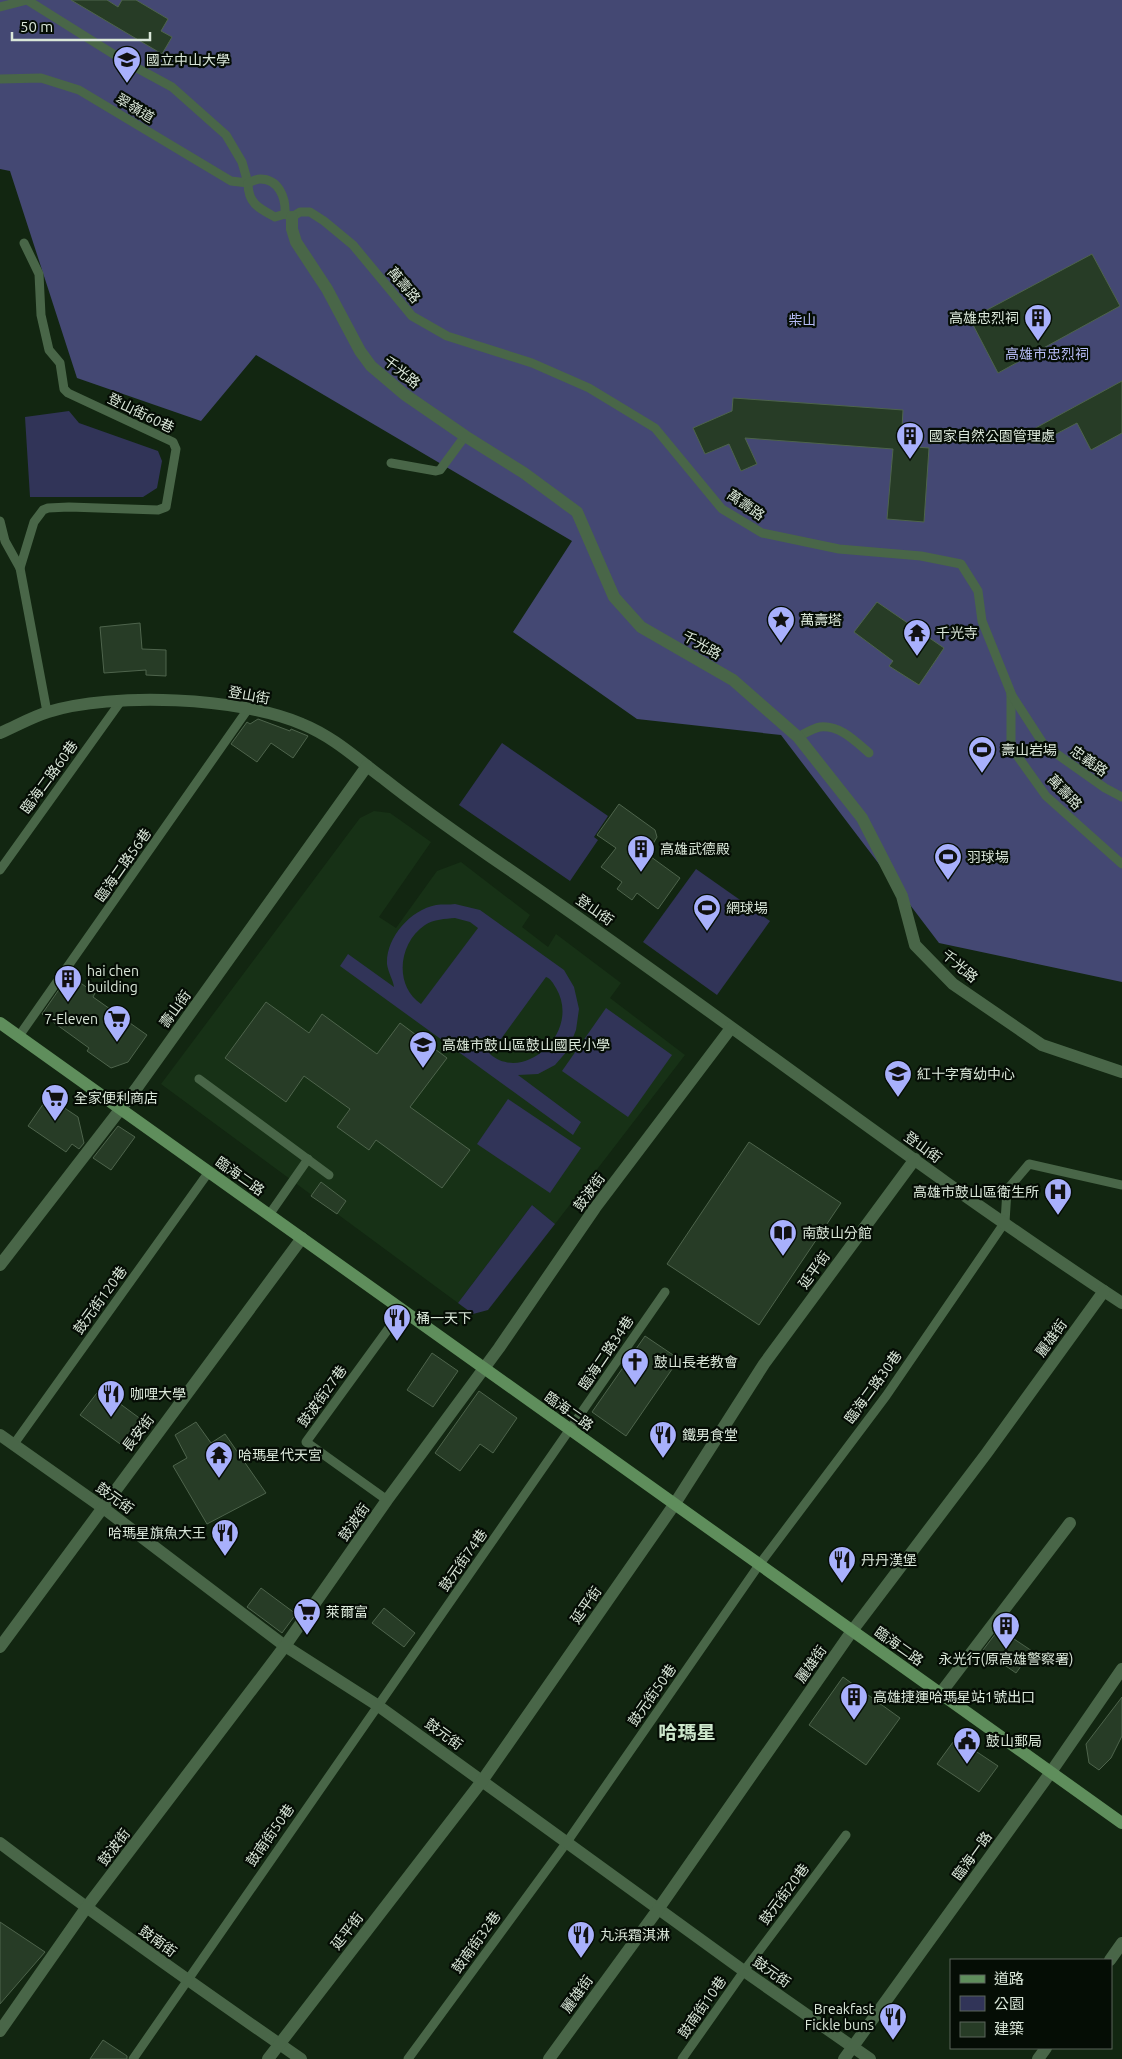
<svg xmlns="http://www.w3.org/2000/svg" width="1122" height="2059" viewBox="0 0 1122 2059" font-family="Ubuntu,'Noto Sans TC',sans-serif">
  <rect width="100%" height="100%" fill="#122611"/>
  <!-- built -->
  <polygon fill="#173116" points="374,811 390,813 431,842 379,917 396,928 437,871 461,862 530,915 522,927 548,947 556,934 621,983 610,998 685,1055 555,1224 532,1205 458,1303 161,1084 360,818"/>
  <!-- green -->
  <g fill="#313458" fill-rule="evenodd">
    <polygon points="69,411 79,423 158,451 162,461 157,488 143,497 30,497 25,417"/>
    <polygon points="502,743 608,816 594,837 598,840 570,881 459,805"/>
    <polygon points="696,869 770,921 717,995 643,942"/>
    <path d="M455 904 480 910 564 970 574 987 579 1009 576 1030 568 1050 555 1065 538 1074 518 1075 581 1122 573 1135 340 966 348 954 394 987C393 980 388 972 387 964 386 938 410 910 436 905 442 904 449 905 455 904ZM455 918 470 922 478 928 421 1004C394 986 398 943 425 925 434 919 445 919 455 918ZM546 977C551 979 553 983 556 988 582 1032 524 1084 490 1054Z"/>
    <polygon points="606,1008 672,1055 628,1117 562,1071"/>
    <polygon points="508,1099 581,1148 550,1193 477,1144"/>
    <polygon points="532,1205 555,1224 488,1310 473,1314 458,1303"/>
  </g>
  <!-- forest -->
  <polygon fill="#444873" points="0,0 1122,0 1122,982 939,943 781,735 637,719 513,632 572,541 256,355 201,421 77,378 10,171 0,169"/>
  <!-- building -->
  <g fill="#273c26" stroke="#4e644c">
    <polygon points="71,0 107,0 118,7 122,0 136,0 168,19 161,31 172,37 162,54"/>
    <polygon points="1092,254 1120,306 998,373 970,319"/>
    <polygon points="1122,381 1122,433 1091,450 1077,423 1037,444 1030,431"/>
    <polygon points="733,398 903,410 901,446 929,448 924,522 887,519 893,449 745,438 757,464 741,471 729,444 705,454 693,428 732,411"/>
    <polygon points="877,602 944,648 919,685 889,666 893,661 854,632"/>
    <polygon points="140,623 142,649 166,650 166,676 146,675 146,670 104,673 100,627"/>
    <polygon points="258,719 290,731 291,729 308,736 293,758 271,743 257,762 231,744 247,722 250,724"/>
    <polygon points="619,804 655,830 657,837 647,854 680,878 658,909 637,893 632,900 617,889 622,882 601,867 616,848 597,835"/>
    <polygon points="69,975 95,993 93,997 147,1035 128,1062 111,1068 87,1051 89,1048 42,1014"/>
    <polygon points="266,1002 309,1033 322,1014 377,1054 400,1023 447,1058 410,1107 470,1150 442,1188 376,1140 369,1150 337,1127 350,1109 304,1076 286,1102 225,1058"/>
    <polygon points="48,1097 78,1117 84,1143 79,1149 72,1144 66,1152 28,1126"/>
    <polygon points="118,1126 135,1137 111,1170 93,1158"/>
    <polygon points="749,1142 841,1203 759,1325 667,1264"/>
    <polygon points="321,1182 346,1201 337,1214 311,1196"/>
    <polygon points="645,1336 679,1359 626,1436 592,1412"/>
    <polygon points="432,1353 458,1371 433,1407 407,1390"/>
    <polygon points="100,1389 142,1420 123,1446 80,1415"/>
    <polygon points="479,1391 517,1418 493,1453 480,1444 460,1471 435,1453"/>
    <polygon points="196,1422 211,1443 225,1434 266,1493 207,1524 173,1466 187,1458 175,1435"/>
    <polygon points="261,1588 296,1614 282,1633 247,1607"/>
    <polygon points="384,1608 415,1633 404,1647 372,1623"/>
    <polygon points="999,1629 1032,1651 1016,1673 983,1650"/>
    <polygon points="843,1677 900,1718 866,1765 809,1725"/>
    <polygon points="1122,1697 1122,1736 1111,1758 1099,1770 1089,1763 1086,1744"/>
    <polygon points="956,1738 998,1766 979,1792 937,1764"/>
    <polygon points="0,1922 45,1952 0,2004"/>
    <polygon points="103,2040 127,2056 127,2059 90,2059"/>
  </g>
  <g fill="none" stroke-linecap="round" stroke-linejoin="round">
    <!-- lane -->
    <g stroke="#496648" stroke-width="9">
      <polyline points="0,7 27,0 126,62 172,87 226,135 242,162 248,183 231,181 79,90 41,78 0,79"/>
      <path d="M285 214C286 198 279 179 260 179 256 179 251 182 248 183 248 203 258 208 275 217L285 214 292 217 300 212H310L324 221 353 245 412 316 447 336 532 363 589 388 655 428 722 509 762 533 839 549 921 556 961 564 978 591 982 621 1011 693V747L1046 796 1122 864"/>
      <polyline points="24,243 39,274 41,315 49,350 60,363 64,389 68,393 173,442 176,449 166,507 158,510 69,507 48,508 43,510 34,522 20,568 47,712"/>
      <polyline points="391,463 436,471 440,470 465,436"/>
      <polyline points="0,521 5,541 20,568"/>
      <polyline points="1011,694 1044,745 1105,788 1122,797"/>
      <path d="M798 737C804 734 813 728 820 727 840 725 855 741 869 753"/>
      <polyline points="0,870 121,701"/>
      <polyline points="19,1036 248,709"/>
      <polyline points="199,1079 329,1175"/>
      <polyline points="269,1215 308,1159"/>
      <polyline points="14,1444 208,1173"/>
      <polyline points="387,1500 306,1442 402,1310"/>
      <polyline points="133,2059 665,1292"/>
      <polyline points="408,2059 567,1842 759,1565 886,1396 1005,1222 1007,1190 1029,1164 1122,1185"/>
      <polyline points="682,2059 744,1971 846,1835"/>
    </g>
    <!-- street -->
    <g stroke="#496648" stroke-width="12">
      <polyline points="292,217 292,229 296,242 327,289 360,351 371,366 404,394 465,436 524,473 577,512 614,597 641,627 733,680 798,737 862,818 902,896 915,945 953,984 1042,1045 1122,1072"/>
      <path d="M0 733C16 726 32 717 48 712 113 692 240 697 302 724 334 737 357 759 384 779 418 806 455 832 491 857 704 1002 906 1161 1122 1303"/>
      <polyline points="0,1265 136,1089 367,766"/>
      <polyline points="0,1435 102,1507 285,1646 377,1705 744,1971 870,2059"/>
      <polyline points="0,1647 302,1238"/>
      <polyline points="940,1694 1070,1523"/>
      <path d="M0 1843C99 1918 200 1989 301 2059"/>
      <polyline points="1110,1960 1122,1943"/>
      <polyline points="0,2031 86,1908 285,1646 387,1500 499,1348 595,1208 731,1028"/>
      <polyline points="268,2059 482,1781 674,1505 764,1364 915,1159"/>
      <polyline points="549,2059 659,1908 852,1631 986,1454 1104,1291"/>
      <polyline points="844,2059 1051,1772 1122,1669"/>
      <polyline points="1038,2059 1046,2048"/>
    </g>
    <!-- secondary -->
    <polyline stroke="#5f8e5c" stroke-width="12" points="0,1023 1122,1823"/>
  </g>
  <!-- icons -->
  <defs>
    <symbol id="university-pin" viewBox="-11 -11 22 30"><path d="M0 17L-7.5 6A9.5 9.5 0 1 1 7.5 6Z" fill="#a8b0fc" stroke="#050d05"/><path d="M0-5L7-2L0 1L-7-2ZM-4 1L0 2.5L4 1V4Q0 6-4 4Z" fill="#111"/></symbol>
    <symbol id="building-pin" viewBox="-11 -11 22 30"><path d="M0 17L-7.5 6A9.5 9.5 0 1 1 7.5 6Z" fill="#a8b0fc" stroke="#050d05"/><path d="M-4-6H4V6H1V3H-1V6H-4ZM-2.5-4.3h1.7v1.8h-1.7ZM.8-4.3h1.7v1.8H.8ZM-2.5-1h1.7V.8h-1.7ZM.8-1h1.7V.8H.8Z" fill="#111"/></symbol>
    <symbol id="sight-pin" viewBox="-11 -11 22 30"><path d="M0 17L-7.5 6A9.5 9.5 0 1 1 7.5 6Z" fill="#a8b0fc" stroke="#050d05"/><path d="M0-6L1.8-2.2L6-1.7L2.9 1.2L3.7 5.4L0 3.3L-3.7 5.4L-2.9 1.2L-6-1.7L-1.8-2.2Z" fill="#111"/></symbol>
    <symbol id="temple-pin" viewBox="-11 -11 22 30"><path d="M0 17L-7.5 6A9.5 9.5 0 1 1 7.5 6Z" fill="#a8b0fc" stroke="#050d05"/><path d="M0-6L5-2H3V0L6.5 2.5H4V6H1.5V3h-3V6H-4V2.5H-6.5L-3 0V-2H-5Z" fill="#111"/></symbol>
    <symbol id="stadium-pin" viewBox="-11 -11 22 30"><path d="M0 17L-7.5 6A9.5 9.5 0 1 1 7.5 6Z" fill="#a8b0fc" stroke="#050d05"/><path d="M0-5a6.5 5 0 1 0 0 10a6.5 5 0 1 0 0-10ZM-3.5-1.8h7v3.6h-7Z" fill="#111"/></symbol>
    <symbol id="supermarket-pin" viewBox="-11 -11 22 30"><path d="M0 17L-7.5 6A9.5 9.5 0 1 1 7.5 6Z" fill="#a8b0fc" stroke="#050d05"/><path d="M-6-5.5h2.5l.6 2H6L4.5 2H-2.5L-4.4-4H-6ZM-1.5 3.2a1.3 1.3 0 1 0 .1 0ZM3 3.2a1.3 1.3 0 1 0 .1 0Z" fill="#111"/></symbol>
    <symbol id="school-pin" viewBox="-11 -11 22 30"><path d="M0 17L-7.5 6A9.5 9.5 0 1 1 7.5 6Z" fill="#a8b0fc" stroke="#050d05"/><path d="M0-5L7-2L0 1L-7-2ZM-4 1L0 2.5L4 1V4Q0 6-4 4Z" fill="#111"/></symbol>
    <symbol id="hospital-pin" viewBox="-11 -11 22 30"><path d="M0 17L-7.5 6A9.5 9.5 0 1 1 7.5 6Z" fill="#a8b0fc" stroke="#050d05"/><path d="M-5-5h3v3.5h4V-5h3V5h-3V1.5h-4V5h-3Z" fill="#111"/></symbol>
    <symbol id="library-pin" viewBox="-11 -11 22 30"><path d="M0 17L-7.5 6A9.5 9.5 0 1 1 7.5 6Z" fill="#a8b0fc" stroke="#050d05"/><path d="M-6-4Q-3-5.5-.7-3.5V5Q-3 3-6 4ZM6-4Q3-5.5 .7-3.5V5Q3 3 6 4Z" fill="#111"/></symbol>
    <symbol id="restaurant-pin" viewBox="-11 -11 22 30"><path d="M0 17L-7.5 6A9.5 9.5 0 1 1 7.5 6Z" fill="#a8b0fc" stroke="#050d05"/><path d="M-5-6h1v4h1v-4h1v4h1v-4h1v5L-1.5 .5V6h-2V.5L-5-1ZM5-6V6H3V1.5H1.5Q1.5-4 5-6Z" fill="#111"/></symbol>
    <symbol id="church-pin" viewBox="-11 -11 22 30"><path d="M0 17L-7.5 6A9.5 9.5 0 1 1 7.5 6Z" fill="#a8b0fc" stroke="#050d05"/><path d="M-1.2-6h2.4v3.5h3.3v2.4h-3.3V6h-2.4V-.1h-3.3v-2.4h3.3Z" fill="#111"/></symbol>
    <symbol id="civic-pin" viewBox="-11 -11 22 30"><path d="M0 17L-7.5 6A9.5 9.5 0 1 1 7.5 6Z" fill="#a8b0fc" stroke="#050d05"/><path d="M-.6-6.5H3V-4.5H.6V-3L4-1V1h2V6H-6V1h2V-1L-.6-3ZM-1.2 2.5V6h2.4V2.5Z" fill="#111"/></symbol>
  </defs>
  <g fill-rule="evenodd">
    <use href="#university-pin" x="111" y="44" width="32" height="43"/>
    <use href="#building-pin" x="1022" y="302" width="32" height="43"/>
    <use href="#building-pin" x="894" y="420" width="32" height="43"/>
    <use href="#sight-pin" x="765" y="604" width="32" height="43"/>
    <use href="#temple-pin" x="901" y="617" width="32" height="43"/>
    <use href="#stadium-pin" x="966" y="734" width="32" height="43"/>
    <use href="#building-pin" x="625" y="833" width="32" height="43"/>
    <use href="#stadium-pin" x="932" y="841" width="32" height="43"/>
    <use href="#stadium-pin" x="691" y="892" width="32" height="43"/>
    <use href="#building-pin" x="52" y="963" width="32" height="43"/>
    <use href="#supermarket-pin" x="101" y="1003" width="32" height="43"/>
    <use href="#school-pin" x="407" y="1029" width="32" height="43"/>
    <use href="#school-pin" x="882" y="1058" width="32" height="43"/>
    <use href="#supermarket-pin" x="39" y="1082" width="32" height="43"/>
    <use href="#hospital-pin" x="1042" y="1176" width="32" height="43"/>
    <use href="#library-pin" x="767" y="1217" width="32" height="43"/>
    <use href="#restaurant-pin" x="381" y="1302" width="32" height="43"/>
    <use href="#church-pin" x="619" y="1346" width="32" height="43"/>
    <use href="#restaurant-pin" x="95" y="1378" width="32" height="43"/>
    <use href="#restaurant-pin" x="647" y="1419" width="32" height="43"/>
    <use href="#temple-pin" x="203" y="1439" width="32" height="43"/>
    <use href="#restaurant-pin" x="209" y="1517" width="32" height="43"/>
    <use href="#restaurant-pin" x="826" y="1544" width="32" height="43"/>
    <use href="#supermarket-pin" x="291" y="1596" width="32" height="43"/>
    <use href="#building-pin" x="990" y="1610" width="32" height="43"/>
    <use href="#building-pin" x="838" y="1681" width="32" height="43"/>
    <use href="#civic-pin" x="951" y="1725" width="32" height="43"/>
    <use href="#restaurant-pin" x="565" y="1919" width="32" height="43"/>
    <use href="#restaurant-pin" x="877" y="2001" width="32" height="43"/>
  </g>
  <g text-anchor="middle" stroke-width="4.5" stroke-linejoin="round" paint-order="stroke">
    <!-- poi labels -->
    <g font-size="14" fill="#dae7d9" stroke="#050d05" text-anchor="start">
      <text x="146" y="65">國立中山大學</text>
      <text x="1019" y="323" text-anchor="end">高雄忠烈祠</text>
      <text x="929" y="441">國家自然公園管理處</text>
      <text x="800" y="625">萬壽塔</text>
      <text x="936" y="638">千光寺</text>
      <text x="1001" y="755">壽山岩場</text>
      <text x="660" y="854">高雄武德殿</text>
      <text x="967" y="862">羽球場</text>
      <text x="726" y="913">網球場</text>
      <text x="87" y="976">hai chen<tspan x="87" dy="16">building</tspan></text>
      <text x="98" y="1024" text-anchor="end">7-Eleven</text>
      <text x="442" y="1050">高雄市鼓山區鼓山國民小學</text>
      <text x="917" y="1079">紅十字育幼中心</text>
      <text x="74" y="1103">全家便利商店</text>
      <text x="1039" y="1197" text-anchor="end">高雄市鼓山區衛生所</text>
      <text x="802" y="1238">南鼓山分館</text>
      <text x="416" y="1323">桶一天下</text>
      <text x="654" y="1367">鼓山長老教會</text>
      <text x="130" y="1399">咖哩大學</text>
      <text x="682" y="1440">鐵男食堂</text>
      <text x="238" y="1460">哈瑪星代天宮</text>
      <text x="206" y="1538" text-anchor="end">哈瑪星旗魚大王</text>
      <text x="861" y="1565">丹丹漢堡</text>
      <text x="326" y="1617">萊爾富</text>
      <text x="1006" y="1664" text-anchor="middle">永光行(原高雄警察署)</text>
      <text x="873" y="1702">高雄捷運哈瑪星站1號出口</text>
      <text x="986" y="1746">鼓山郵局</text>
      <text x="600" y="1940">丸浜霜淇淋</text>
      <text x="874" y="2014" text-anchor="end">Breakfast<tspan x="874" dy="16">Fickle buns</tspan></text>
    </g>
    <!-- street labels -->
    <g font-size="14" fill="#dae7d9" stroke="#050d05">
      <text transform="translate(135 108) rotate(31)" y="5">翠嶺道</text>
      <text transform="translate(404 285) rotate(50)" y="5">萬壽路</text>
      <text transform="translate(402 372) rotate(39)" y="5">千光路</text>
      <text transform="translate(141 413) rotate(26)" y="5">登山街60巷</text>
      <text transform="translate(746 505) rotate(35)" y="5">萬壽路</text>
      <text transform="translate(702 645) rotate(30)" y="5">千光路</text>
      <text transform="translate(249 695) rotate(10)" y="5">登山街</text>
      <text transform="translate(1089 761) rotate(35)" y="5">忠義路</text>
      <text transform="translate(49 777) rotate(-54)" y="5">臨海二路60巷</text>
      <text transform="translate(1065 792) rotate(46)" y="5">萬壽路</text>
      <text transform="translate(123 865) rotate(-55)" y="5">臨海二路56巷</text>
      <text transform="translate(595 910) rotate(35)" y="5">登山街</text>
      <text transform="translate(960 966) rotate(41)" y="5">千光路</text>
      <text transform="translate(175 1009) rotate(-54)" y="5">壽山街</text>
      <text transform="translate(923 1147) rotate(36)" y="5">登山街</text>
      <text transform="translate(240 1176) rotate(35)" y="5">臨海二路</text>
      <text transform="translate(589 1192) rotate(-54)" y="5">鼓波街</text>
      <text transform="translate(814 1270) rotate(-54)" y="5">延平街</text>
      <text transform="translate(100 1300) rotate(-54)" y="5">鼓元街120巷</text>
      <text transform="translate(1051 1338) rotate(-54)" y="5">麗雄街</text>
      <text transform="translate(606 1353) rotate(-56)" y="5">臨海二路34巷</text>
      <text transform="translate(873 1387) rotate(-54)" y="5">臨海二路30巷</text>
      <text transform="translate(322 1396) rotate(-54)" y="5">鼓波街27巷</text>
      <text transform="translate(569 1411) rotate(35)" y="5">臨海二路</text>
      <text transform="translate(138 1433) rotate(-53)" y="5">長安街</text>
      <text transform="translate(115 1498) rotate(36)" y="5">鼓元街</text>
      <text transform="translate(354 1522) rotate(-55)" y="5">鼓波街</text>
      <text transform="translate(463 1560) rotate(-55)" y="5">鼓元街74巷</text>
      <text transform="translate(586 1605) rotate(-55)" y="5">延平街</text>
      <text transform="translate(899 1646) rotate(35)" y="5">臨海二路</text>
      <text transform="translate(811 1664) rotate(-55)" y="5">麗雄街</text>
      <text transform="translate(652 1695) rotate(-55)" y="5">鼓元街50巷</text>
      <text transform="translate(444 1734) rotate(36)" y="5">鼓元街</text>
      <text transform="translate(270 1835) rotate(-55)" y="5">鼓南街50巷</text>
      <text transform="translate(114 1847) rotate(-53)" y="5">鼓波街</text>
      <text transform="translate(972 1856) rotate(-54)" y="5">臨海一路</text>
      <text transform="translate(784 1894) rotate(-53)" y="5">鼓元街20巷</text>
      <text transform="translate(347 1931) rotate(-52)" y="5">延平街</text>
      <text transform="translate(158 1941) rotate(36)" y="5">鼓南街</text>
      <text transform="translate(476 1942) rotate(-54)" y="5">鼓南街32巷</text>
      <text transform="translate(772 1972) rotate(35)" y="5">鼓元街</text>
      <text transform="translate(577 1994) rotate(-54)" y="5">麗雄街</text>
      <text transform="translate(702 2007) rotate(-55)" y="5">鼓南街10巷</text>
    </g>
    <!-- park labels -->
    <g font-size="14" fill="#b6bcf6" stroke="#050d05">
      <text x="802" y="325">柴山</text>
      <text x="1047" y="359">高雄市忠烈祠</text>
    </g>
    <!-- district labels -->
    <g font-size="19" font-weight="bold" fill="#cde7cc" stroke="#050d05">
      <text x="687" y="1739">哈瑪星</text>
    </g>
  </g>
  <!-- legend -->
  <rect x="950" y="1959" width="162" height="90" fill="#050d05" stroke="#5a645a"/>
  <rect x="960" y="1975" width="25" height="8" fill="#5f8e5c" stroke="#5a645a"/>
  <text x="994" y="1984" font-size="15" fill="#dae7d9">道路</text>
  <rect x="960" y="1996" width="25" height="15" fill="#313458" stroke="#5a645a"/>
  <text x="994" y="2009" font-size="15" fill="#dae7d9">公園</text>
  <rect x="960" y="2022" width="25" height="15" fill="#273c26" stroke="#5a645a"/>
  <text x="994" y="2034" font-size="15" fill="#dae7d9">建築</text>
  <!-- scale -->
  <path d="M12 32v8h138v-8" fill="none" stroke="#dae7d9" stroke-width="2.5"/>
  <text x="20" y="32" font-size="15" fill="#dae7d9" stroke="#050d05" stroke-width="4" paint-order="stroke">50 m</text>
</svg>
